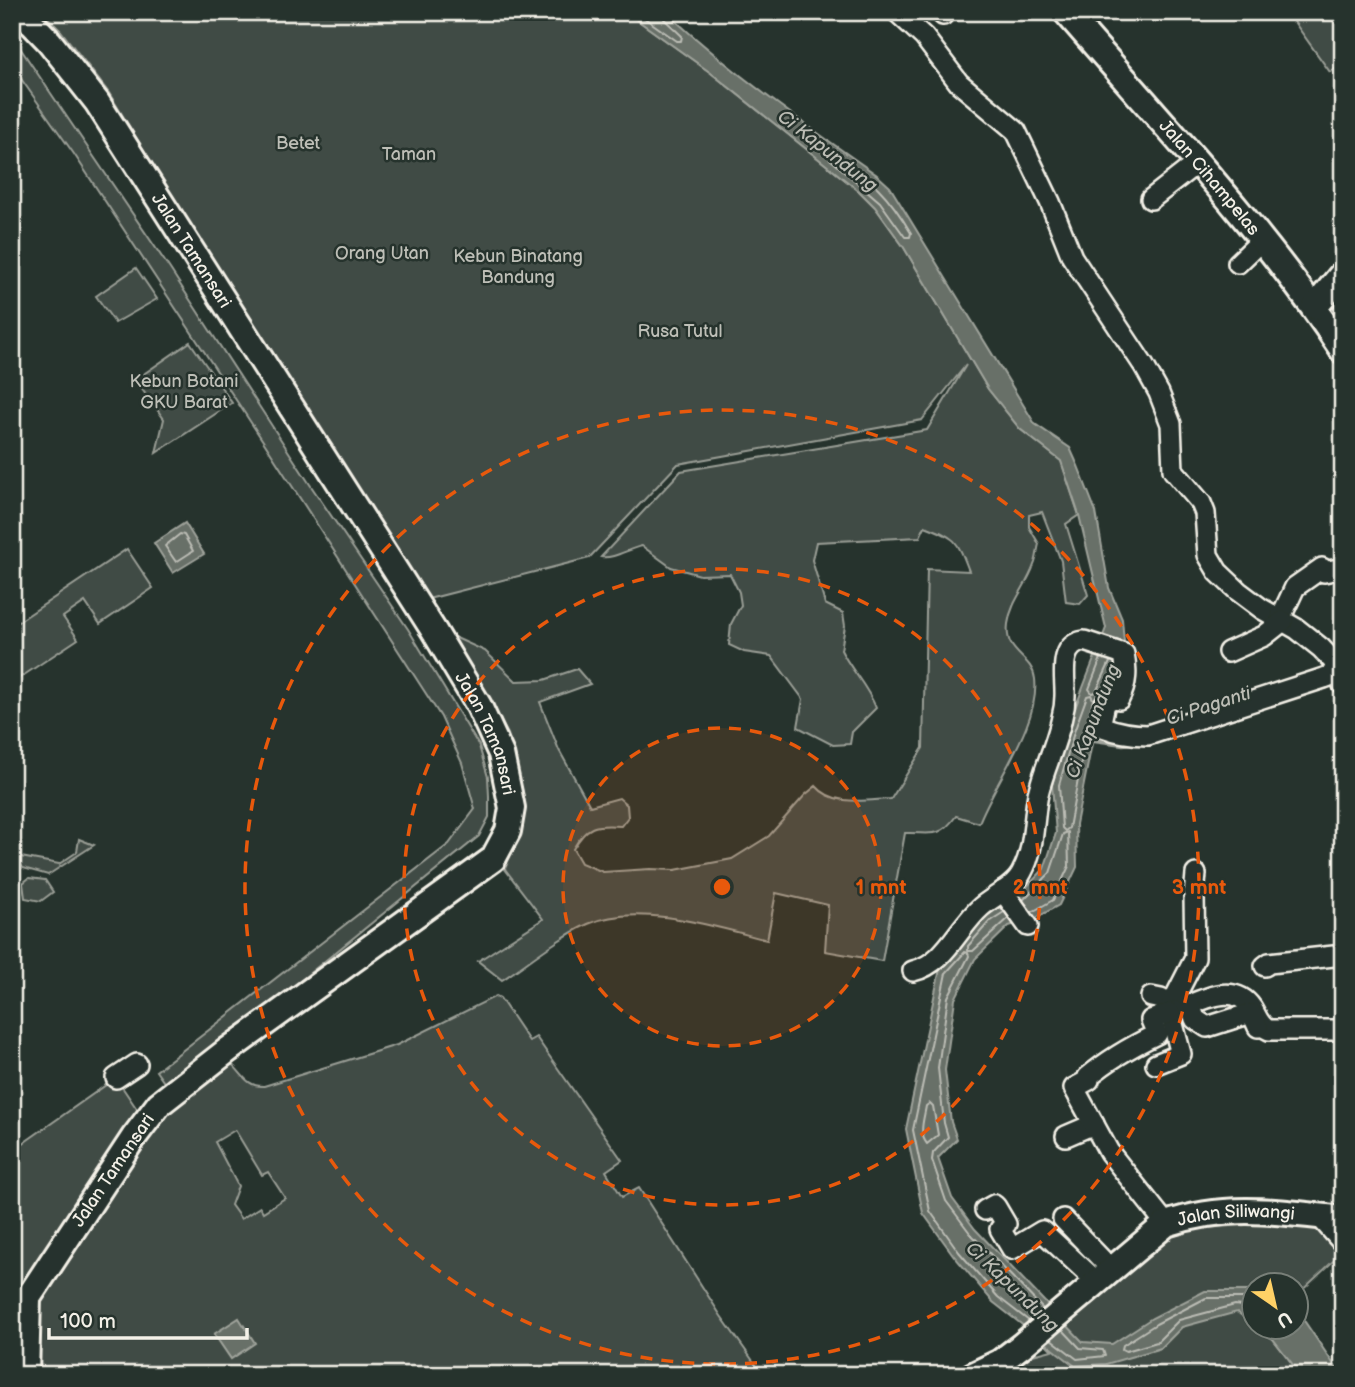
<svg xmlns="http://www.w3.org/2000/svg" width="1355" height="1387" viewBox="0 0 1355 1387" font-family="'Balsamiq Sans',sans-serif">
  <rect width="100%" height="100%" fill="#26332d"/>
  <filter id="ink" filterUnits="userSpaceOnUse"><feTurbulence type="fractalNoise" baseFrequency=".0143" numOctaves="2"/><feDisplacementMap in="SourceGraphic" scale="14" xChannelSelector="R" yChannelSelector="G"/><feConvolveMatrix kernelMatrix="1 2 1 2 8 2 1 2 1" color-interpolation-filters="sRGB"/></filter>
  <g filter="url(#ink)">
    <!-- green -->
    <g fill="#414b45" stroke="#9a9e96" stroke-width="2" fill-rule="evenodd">
      <path d="M42 12H626L711 73 859 191 875 207 903 246 988 389 1020 429 1061 461 1079 515 1066 524 1088 595 1080 604 1066 602 1061 561 1042 512 1029 515V527L1039 544C1037 551 1037 559 1034 565 1027 586 1011 601 1008 624 1004 655 1032 655 1035 679 1040 724 995 781 979 823L956 816C939 840 930 832 905 833L882 961 825 951 828 905 776 893 767 940C716 927 638 902 588 924 558 938 529 962 502 980L478 961 543 919 505 869 520 831 524 797 508 734 454 637 485 651 516 681 544 680 577 669 590 684 540 702 559 750 590 806 619 798 627 805 628 817 621 826C595 824 587 825 573 849L581 863 603 872 650 869 675 870 732 859 769 836 805 795 816 786C834 807 866 800 891 799L923 748 927 569 969 571C957 540 957 538 925 526L920 537 816 542 812 560 825 604 843 613 845 626 841 650C851 670 868 687 876 708L852 732 850 744 833 745 798 727 803 699 771 656 744 652 729 645 731 624 741 605 739 592 730 574 700 575 671 567 642 546C628 549 614 559 601 557L681 471 927 430 966 365 922 420 678 464 589 558 428 599 282 367 233 296 109 93 61 31Z"/>
      <polygon points="1287,12 1343,12 1343,63 1330,72"/>
      <polygon points="12,36 170,269 311,486 408,629 479,746 488,777 489,796 489,817 479,836 168,1088 156,1071 449,844 475,809 462,763 441,717 265,444 74,154 12,66"/>
      <polygon points="136,268 157,299 115,323 96,296"/>
      <polygon points="190,342 232,403 156,453 164,419 135,380"/>
      <polygon points="127,549 153,588 100,624 85,602 63,617 78,639 12,683 12,626"/>
      <polygon points="79,839 94,845 48,875 23,868 15,856 59,864 77,852"/>
      <polygon points="29,878 45,880 53,892 41,901 25,898 23,883"/>
      <path d="M496 996 500 998 529 1041 536 1037 622 1160 606 1171 622 1197 639 1188 721 1316 763 1375H30L35 1307 163 1113 229 1062C242 1071 245 1087 264 1086L397 1045ZM235 1130 262 1175 268 1172 285 1198 263 1212 260 1207 241 1219 231 1205 238 1186 215 1142Z"/>
      <polygon points="116,1078 145,1121 28,1298 12,1307 12,1151"/>
      <polygon points="1293,1221 1314,1224 1343,1252 1296,1296 1296,1286 1254,1286 1254,1328 1261,1328 1260,1329 1273,1339 1301,1375 956,1375 1052,1350 1046,1344 1117,1279 1181,1230"/>
    </g>
    <!-- water -->
    <g fill="#676f68" stroke="#9fa39b" stroke-width="2">
      <path d="M626 12H666C733 74 803 123 877 175L890 187 1035 424 1070 448 1078 466 1096 512 1109 588 1122 619 1124 642 1116 667 1101 698 1076 824 1077 867 1059 905 1034 919 1009 926 975 959 955 999 945 1070 951 1122 957 1139 938 1158 952 1198 975 1229 1083 1342 1112 1344 1152 1318 1205 1291H1253V1324L1237 1312 1182 1327 1161 1348 1106 1364 1075 1366 993 1302 954 1256 923 1213 906 1129 940 969 986 915 1021 893 1044 869 1056 833 1052 785 1067 729 1106 628 1079 515 1061 461 1020 429 988 389 903 246 875 207 859 191 711 73Z"/>
      <polygon points="185,523 204,554 173,573 154,543"/>
      <polygon points="1296,1316 1305,1322 1341,1375 1301,1375 1273,1339 1258,1328 1296,1328"/>
      <polygon points="239,1318 255,1343 231,1359 214,1334"/>
    </g>
    <g fill="none" stroke-linecap="round" stroke-linejoin="round">
      <!-- shore -->
      <g stroke="#bcbdb5" stroke-width="2">
        <polyline points="636,12 677,41 681,41 682,36 664,19 662,12"/>
        <path d="M830 154H835C873 181 887 192 911 233L910 237H905L880 202 830 159Z"/>
        <polygon points="180,534 184,535 193,551 176,562 165,546"/>
        <polyline points="1101,658 1089,689 1092,693 1096,692 1110,662"/>
        <polygon points="1091,695 1093,699 1069,828 1065,831 1062,828 1059,785 1074,732 1087,696"/>
        <polyline points="1023,900 1050,873 1063,834 1068,832 1069,866 1053,900 1032,912"/>
        <polyline points="1004,912 990,921 968,946 968,951 973,951 1009,918"/>
        <path d="M930 1103 933 1106 938 1135 927 1144C918 1133 924 1119 926 1106Z"/>
        <polyline points="1254,1298 1206,1298 1156,1324 1123,1345 1122,1349 1126,1351 1157,1342 1179,1320 1235,1305 1241,1306 1254,1315"/>
        <polyline points="1029,1321 998,1297 959,1252 930,1211 913,1130 946,973 965,952 968,953 969,956 948,997 938,1068 944,1123 948,1137 933,1153 932,1160 946,1201 970,1233 1043,1309"/>
        <polyline points="1051,1339 1077,1359 1105,1356 1103,1350 1080,1348 1062,1329"/>
      </g>
      <!-- stream -->
      <polyline stroke="#9fa39b" stroke-width="4.5" points="1088,739 1123,744 1131,743"/>
      <defs>
        <g id="minor">
          <polyline points="897,12 924,37 959,83 1016,131 1050,202 1072,257 1144,366 1159,393 1171,424 1173,470 1201,503 1205,513 1208,555 1218,572 1238,591 1262,609 1297,629 1321,648 1336,664 1343,685"/>
          <polyline points="941,12 943,15"/>
          <polyline points="1151,199 1197,163"/>
          <polyline points="1238,263 1262,240"/>
          <polyline points="1280,619 1295,587 1322,568 1324,572 1343,568"/>
          <polyline points="1228,652 1264,636 1283,621"/>
          <polyline points="1003,891 1028,926"/>
          <polyline points="1265,966 1269,963 1343,955"/>
          <path d="M913 971C945 964 958 927 981 907 994 896 1015 887 1022 872 1035 849 1033 819 1038 794 1044 768 1057 743 1062 717 1064 710 1065 702 1065 696 1066 678 1057 645 1084 641L1124 654C1127 670 1127 684 1119 699L1113 698 1105 703 1101 722 1103 727C1119 733 1131 735 1148 735L1324 678 1332 675 1336 664"/>
          <path d="M1151 997 1161 999 1175 1011C1199 1002 1233 980 1252 1008 1257 1016 1259 1026 1269 1030H1343"/>
          <polyline points="1171,1005 1195,958 1194,896 1196,874"/>
          <polyline points="1191,1006 1195,1019 1207,1027 1248,1014 1252,1014 1258,1027"/>
          <polyline points="1156,1064 1181,1054 1170,1013 1175,1011"/>
          <polyline points="116,1078 137,1064"/>
          <polyline points="1066,1136 1094,1124"/>
          <polyline points="985,1210 994,1205 996,1207 1006,1224 1000,1229 1012,1249 1042,1231 1097,1282"/>
          <polyline points="1319,1216 1343,1243"/>
          <polyline points="1063,1219 1111,1269"/>
          <path d="M1166 1224 1109 1152 1074 1088 1089 1080 1088 1077C1109 1059 1132 1046 1157 1034L1151 1020 1170 1013"/>
        </g>
        <g id="major">
          <path id="s1" d="M21 12 49 41 97 102 434 631 479 706 501 754 512 808 508 831 493 859 228 1050 159 1104 134 1137 28 1298 26 1375"/>
          <path id="s2" d="M1066 12C1161 122 1263 229 1343 351"/>
          <polyline points="1315,307 1343,273"/>
          <path id="s3" d="M973 1375 1000 1362 1021 1346 1166 1224C1227 1203 1280 1212 1343 1219"/>
        </g>
      </defs>
      <!-- minor casing -->
      <use href="#minor" stroke="#f4f1e8" stroke-width="24"/>
      <!-- major casing -->
      <use href="#major" stroke="#f4f1e8" stroke-width="30"/>
      <!-- minor -->
      <use href="#minor" stroke="#26332d" stroke-width="19"/>
      <!-- major -->
      <use href="#major" stroke="#26332d" stroke-width="24"/>
    </g>
  </g>
  <!-- distance rings -->
  <circle cx="722" cy="887" r="159" fill="#e8590c" fill-opacity=".12"/>
  <g fill="none" stroke="#e8590c" stroke-width="3.5" stroke-dasharray="12 9">
    <circle cx="722" cy="887" r="159"/>
    <circle cx="722" cy="887" r="318"/>
    <circle cx="722" cy="887" r="477"/>
  </g>
  <g text-anchor="middle" stroke-width="5" stroke-linejoin="round" paint-order="stroke">
    <!-- park labels -->
    <g font-size="18" fill="#bebfb7" stroke="#26332d">
      <text x="298" y="149">Betet</text>
      <text x="409" y="160">Taman</text>
      <text x="382" y="259">Orang Utan</text>
      <text x="518" y="262">Kebun Binatang<tspan x="518" dy="21">Bandung</tspan></text>
      <text x="680" y="337">Rusa Tutul</text>
      <text x="184" y="387">Kebun Botani<tspan x="184" dy="21">GKU Barat</tspan></text>
    </g>
    <!-- street labels -->
    <g font-size="18" fill="#f4f1e8" stroke="#26332d">
      <text dy="6" stroke="none"><textPath href="#s2" startOffset="219">Jalan Cihampelas</textPath></text>
      <text dy="6" stroke="none"><textPath href="#s1" startOffset="294">Jalan Tamansari</textPath></text>
      <text dy="6" stroke="none"><textPath href="#s1" startOffset="861">Jalan Tamansari</textPath></text>
      <text transform="translate(113 1170) rotate(-56)" y="6">Jalan Tamansari</text>
      <text dy="6" stroke="none"><textPath href="#s3" startOffset="317">Jalan Siliwangi</textPath></text>
    </g>
    <!-- water labels -->
    <g font-size="19" font-style="italic" fill="#bcbdb5" stroke="#26332d">
      <text transform="translate(828 150) rotate(38)" y="7">Ci Kapundung</text>
      <text transform="translate(1208 705) rotate(-18)" y="7">Ci Paganti</text>
      <text transform="translate(1092 721) rotate(-69)" y="7">Ci Kapundung</text>
      <text transform="translate(1013 1286) rotate(44)" y="7">Ci Kapundung</text>
    </g>
  </g>
  <circle cx="722" cy="887" r="10" fill="#e8590c" stroke="#26332d" stroke-width="3.5"/>
  <g font-size="21" text-anchor="middle" font-weight="bold" fill="#e8590c" stroke="#26332d" stroke-width="5" stroke-linejoin="round" paint-order="stroke">
    <text x="881" y="894">1 mnt</text>
    <text x="1040" y="894">2 mnt</text>
    <text x="1199" y="894">3 mnt</text>
  </g>
  <!-- margin -->
  <rect width="1355" height="1387" fill="none" stroke="#26332d" stroke-width="42"/>
  <rect x="21" y="21" width="1313" height="1345" fill="none" stroke="#f4f1e8" stroke-width="2.5" filter="url(#ink)"/>
  <!-- north arrow -->
  <g transform="translate(1275 1306) rotate(146)"><circle r="33" fill="#26332d" stroke="#787f78" stroke-width="2"/>
  <path d="M0-5L12 26L0 18L-12 26Z" fill="#ffd166"/>
  <text y="-10" font-size="19" font-weight="bold" text-anchor="middle" fill="#f4f1e8">U</text>
  </g>
  <!-- scale -->
  <path d="M49 1328v10h198v-10" fill="none" stroke="#f4f1e8" stroke-width="3.5"/>
  <text x="60" y="1328" font-size="21" fill="#f4f1e8" stroke="#26332d" stroke-width="5" paint-order="stroke">100 m</text>
</svg>
